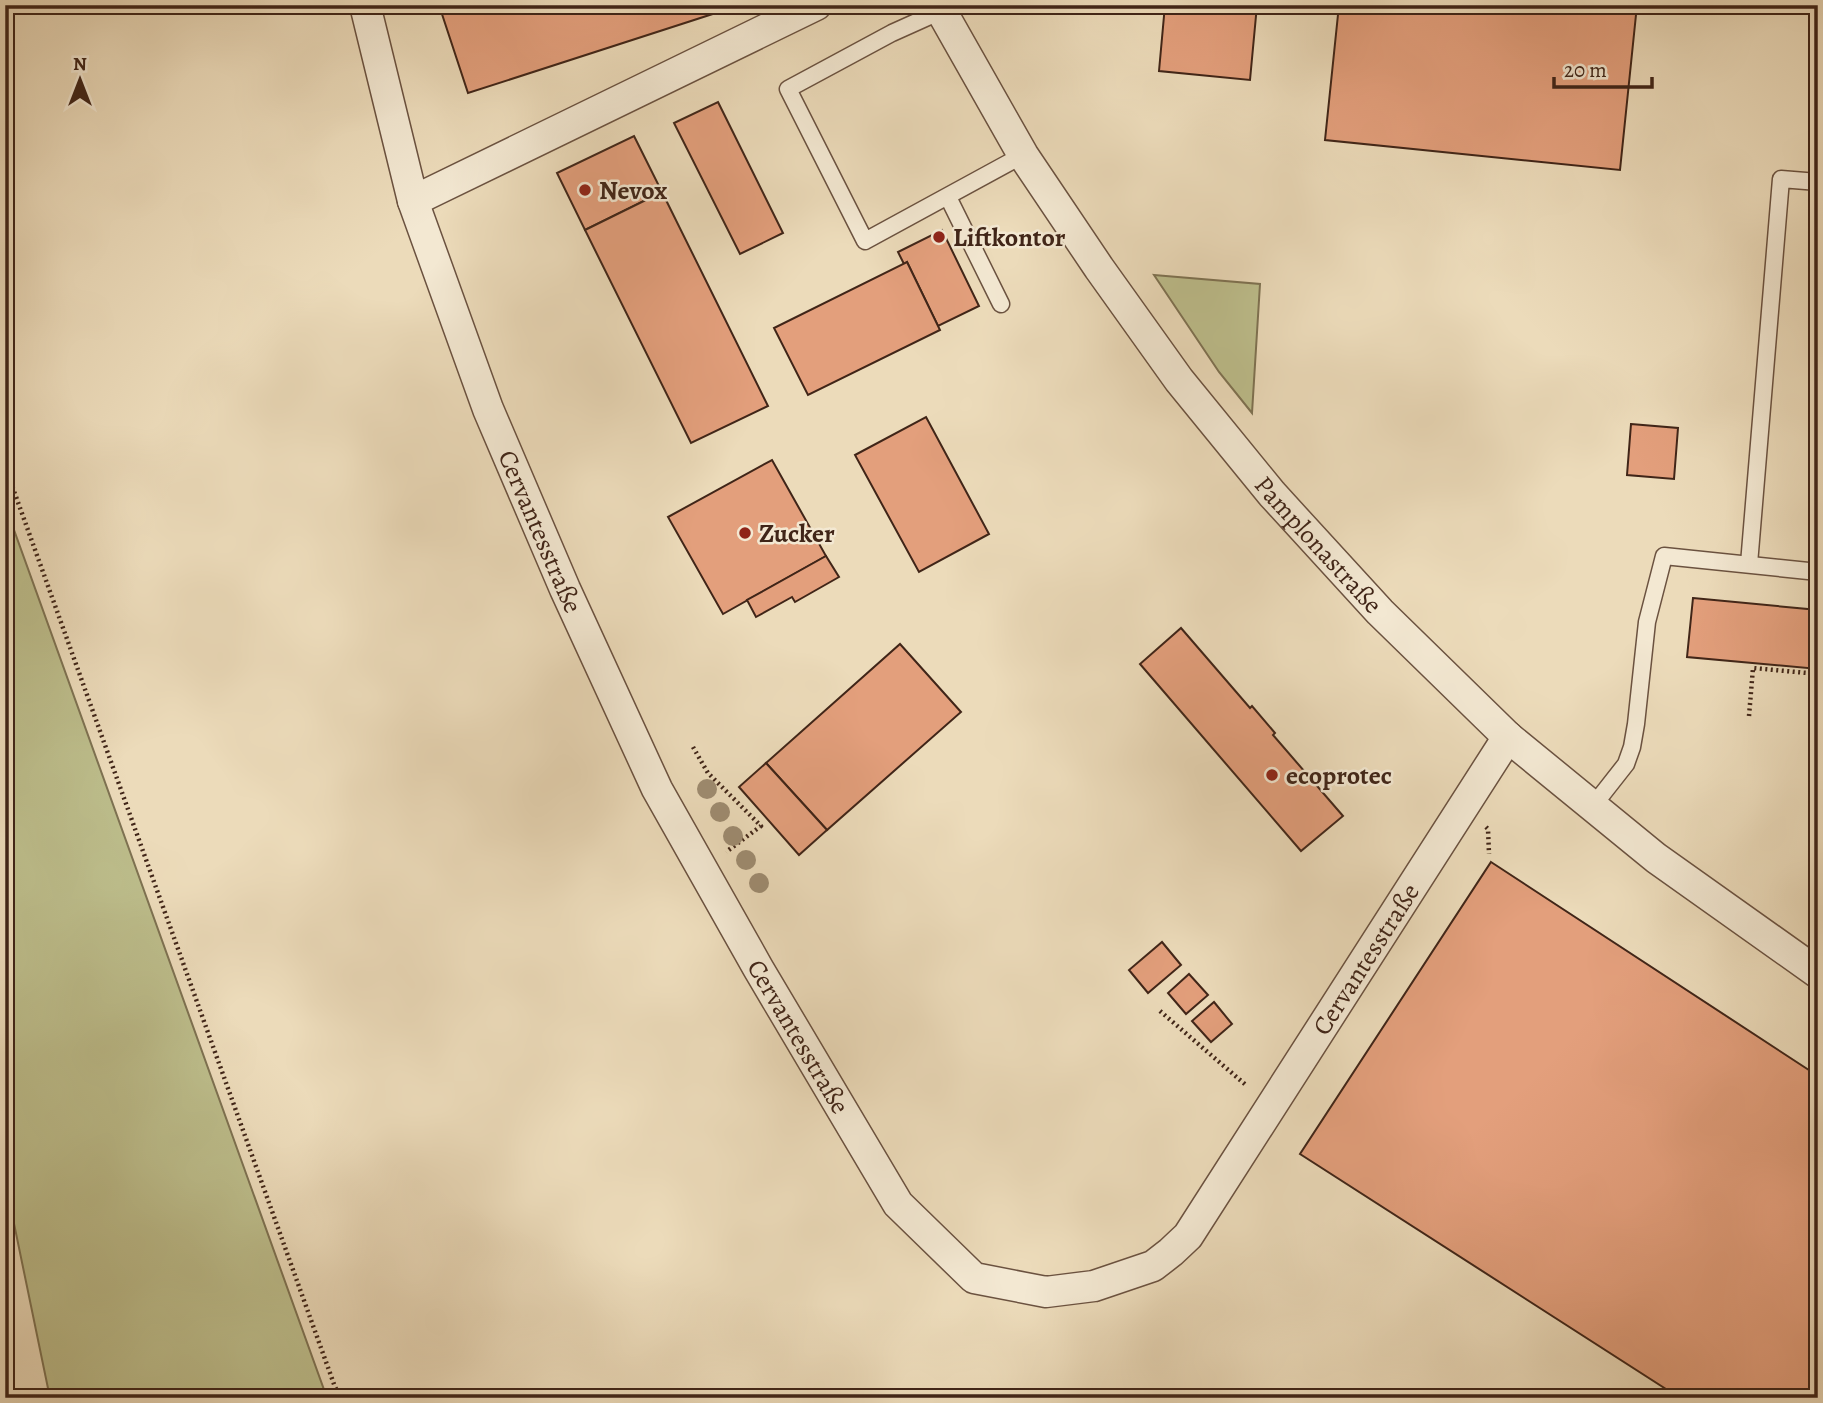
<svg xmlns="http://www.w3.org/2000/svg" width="1823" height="1403" viewBox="0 0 1823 1403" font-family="Alegreya,serif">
  <rect width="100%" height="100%" fill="#ecdbba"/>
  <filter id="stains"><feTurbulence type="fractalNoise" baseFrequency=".00286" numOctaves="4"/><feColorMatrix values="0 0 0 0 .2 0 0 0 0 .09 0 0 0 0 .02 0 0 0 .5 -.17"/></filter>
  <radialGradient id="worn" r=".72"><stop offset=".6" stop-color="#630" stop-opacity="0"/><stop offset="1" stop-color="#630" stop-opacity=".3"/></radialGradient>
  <!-- green -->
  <g fill="#bdbe8c" stroke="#7e7252" stroke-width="2">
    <polygon points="1154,275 1260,284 1252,413 1219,372"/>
    <polygon points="5,505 327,1398 50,1398 5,1180"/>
  </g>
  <!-- building -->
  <g fill="#e39f7c" stroke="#402518" stroke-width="2">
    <polygon points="439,5 724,5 725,10 468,93"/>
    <polygon points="1165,5 1257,5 1250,80 1159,71"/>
    <polygon points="1339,5 1637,5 1620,170 1325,140"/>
    <polygon points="718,102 783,233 740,254 674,123"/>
    <polygon points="634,136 662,192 585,230 557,173"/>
    <polygon points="662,192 768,406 691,443 585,230"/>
    <polygon points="942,230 979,306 938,326 907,262 904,264 898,252"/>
    <polygon points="907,262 940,330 808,395 774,328"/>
    <polygon points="926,417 989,534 919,572 855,455"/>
    <polygon points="1631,424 1678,428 1674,479 1627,475"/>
    <polygon points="772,460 826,556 723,614 668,517"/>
    <polygon points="826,556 839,577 795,602 792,597 756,617 747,600"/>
    <polygon points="1693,598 1818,610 1818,669 1687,657"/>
    <polygon points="1181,628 1250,708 1252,706 1275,733 1273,735 1343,816 1301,851 1140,664"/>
    <polygon points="900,644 961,712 827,830 766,763"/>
    <polygon points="766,763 827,830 799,855 739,787"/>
    <polygon points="1491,862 1818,1076 1818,1376 1805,1398 1680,1398 1300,1154"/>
    <polygon points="1162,942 1181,965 1148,993 1129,970"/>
    <polygon points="1189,974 1208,995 1186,1014 1168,993"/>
    <polygon points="1214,1002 1232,1024 1211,1042 1192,1021"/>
  </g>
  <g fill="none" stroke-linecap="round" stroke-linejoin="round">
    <defs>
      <g id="service">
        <polyline points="941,11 892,33 788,89 865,241 1023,155"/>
        <polyline points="948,197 1001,304"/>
        <polyline points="1749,564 1781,179 1818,182"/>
        <polyline points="1593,806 1626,764 1632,747 1636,724 1647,622 1664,556 1818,572"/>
      </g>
      <g id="minor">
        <path id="s1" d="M365 5 413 201 488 409 565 589 657 789 758 968 898 1204 974 1278 1046 1292 1094 1286 1153 1266 1171 1252 1188 1236 1508 737"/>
        <path id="s2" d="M938 5 1023 155 1099 268 1179 380 1272 494 1380 612 1508 737 1656 858 1818 973"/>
        <polyline points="413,201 816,5"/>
      </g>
    </defs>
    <!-- service casing -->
    <use href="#service" stroke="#6b5240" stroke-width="19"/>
    <!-- minor casing -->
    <use href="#minor" stroke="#6b5240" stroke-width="33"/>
    <!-- path -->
    <g stroke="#402518" stroke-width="4.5" stroke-dasharray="2 3.5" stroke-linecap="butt">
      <polyline points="5,466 335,1387 341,1398"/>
      <polyline points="1749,716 1753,668 1818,674"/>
      <polyline points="693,747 708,773 761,826 726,852"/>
      <polyline points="1486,827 1488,829 1489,854"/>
      <polyline points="1160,1011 1247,1086"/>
    </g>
    <!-- service -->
    <use href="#service" stroke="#f3e8d2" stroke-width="16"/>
    <!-- minor -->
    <use href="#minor" stroke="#f3e8d2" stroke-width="30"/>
  </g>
  <!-- trees -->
  <g fill="#9e8c71">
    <circle cx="707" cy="789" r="10"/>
    <circle cx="720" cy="812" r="10"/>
    <circle cx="733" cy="836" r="10"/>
    <circle cx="746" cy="860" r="10"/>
    <circle cx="759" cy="883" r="10"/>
  </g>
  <!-- markers -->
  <g fill="#8f2418" stroke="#f3e8d2" stroke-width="2.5">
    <circle cx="585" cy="190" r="7"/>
    <circle cx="939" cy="237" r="7"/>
    <circle cx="745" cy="533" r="7"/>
    <circle cx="1272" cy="775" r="7"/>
  </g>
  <g text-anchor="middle" stroke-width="5" stroke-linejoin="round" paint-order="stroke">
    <!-- poi labels -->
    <g font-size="26" font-weight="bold" fill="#402518" stroke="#f3e8d2" text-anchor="start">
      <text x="599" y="199">Nevox</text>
      <text x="953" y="246">Liftkontor</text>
      <text x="759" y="542">Zucker</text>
      <text x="1286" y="784">ecoprotec</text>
    </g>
    <!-- street labels -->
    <g font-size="26" fill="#402518" stroke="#f3e8d2">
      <text dy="9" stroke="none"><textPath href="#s1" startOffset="556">Cervantesstraße</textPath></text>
      <text dy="9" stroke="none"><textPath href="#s2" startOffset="662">Pamplonastraße</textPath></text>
      <text dy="9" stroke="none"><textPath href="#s1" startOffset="1984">Cervantesstraße</textPath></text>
      <text dy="9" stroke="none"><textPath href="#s1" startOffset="1124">Cervantesstraße</textPath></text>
    </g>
  </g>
  <!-- margin -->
  <rect width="1823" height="1403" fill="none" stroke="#ecdbba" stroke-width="28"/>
  <rect x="7" y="7" width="1809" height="1389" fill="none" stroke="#402518" stroke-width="3.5"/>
  <rect x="14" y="14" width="1795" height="1375" fill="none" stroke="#402518" stroke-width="2"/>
  <!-- north arrow -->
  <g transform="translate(80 80)" stroke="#f3e8d2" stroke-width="5" paint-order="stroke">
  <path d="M0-5L12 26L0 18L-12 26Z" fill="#402518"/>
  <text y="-10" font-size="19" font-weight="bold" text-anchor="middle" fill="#402518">N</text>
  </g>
  <!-- scale -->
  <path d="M1554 77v10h98v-10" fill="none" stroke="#402518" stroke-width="3.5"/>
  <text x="1564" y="77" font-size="21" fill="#402518" stroke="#f3e8d2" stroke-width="5" paint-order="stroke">20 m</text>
  <rect width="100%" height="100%" filter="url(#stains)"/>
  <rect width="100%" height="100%" fill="url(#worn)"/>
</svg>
